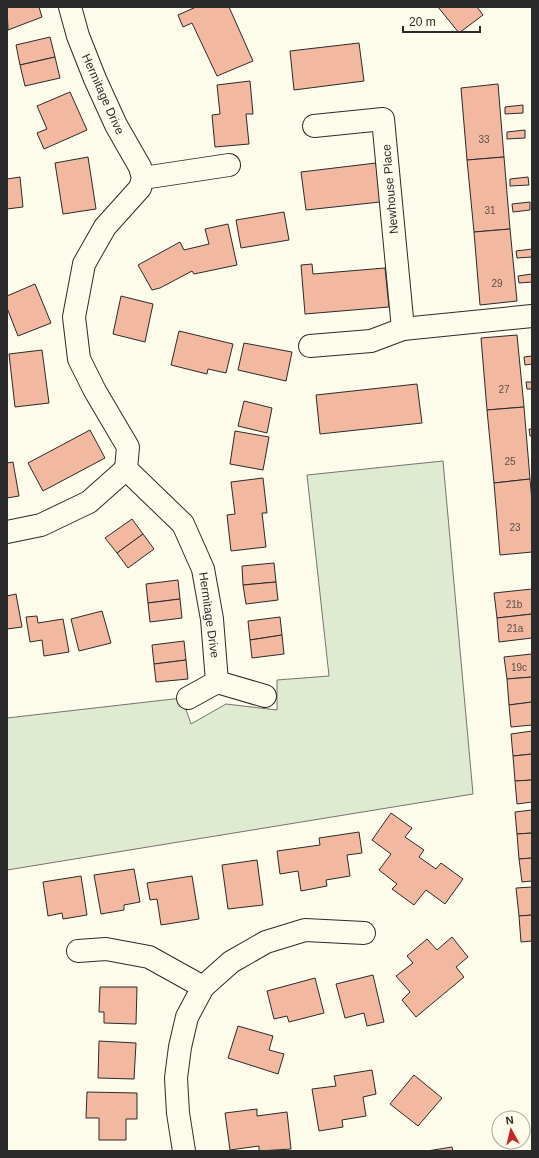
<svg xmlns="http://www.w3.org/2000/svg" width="539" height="1158" viewBox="0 0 539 1158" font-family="Arial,sans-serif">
  <rect width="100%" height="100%" fill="#fdfbea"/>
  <!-- green -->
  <polygon fill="#deebd1" stroke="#74746e" points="443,461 473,794 7,870 7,718 182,698 191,724 226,704 277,710 277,680 329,676 307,475"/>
  <!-- building -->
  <g fill="#f2b8a0" stroke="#2b2b2b">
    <polygon points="7,7 39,7 42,17 8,30"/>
    <polygon points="196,7 229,7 253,61 217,76 192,23 183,27 178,15"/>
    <polygon points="438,7 477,7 483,15 459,33"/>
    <polygon points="50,37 55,57 20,65 16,45"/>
    <polygon points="359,43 364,81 294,90 290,51"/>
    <polygon points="55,57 60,78 25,86 20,65"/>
    <polygon points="250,81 253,114 246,114 249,144 215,147 212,115 220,114 217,85"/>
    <polygon points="498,84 504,157 467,160 461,88"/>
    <polygon points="70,92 87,130 44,149 37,133 47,129 37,106"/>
    <polygon points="523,105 523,113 505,114 505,107"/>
    <polygon points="525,130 525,138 507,139 507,132"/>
    <polygon points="88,157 96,209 63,214 55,163"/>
    <polygon points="504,157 510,229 474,232 467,160"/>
    <polygon points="376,163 380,202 306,210 301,172"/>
    <polygon points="20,177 23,207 7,209 7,179"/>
    <polygon points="528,177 529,185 510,186 510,179"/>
    <polygon points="530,202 530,210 513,212 512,204"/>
    <polygon points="284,212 289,240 241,248 236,220"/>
    <polygon points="228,224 237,265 194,274 192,271 160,288 152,290 138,265 180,242 184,250 209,244 205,229"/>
    <polygon points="510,229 517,301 480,305 474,232"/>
    <polygon points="532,249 532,257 517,258 516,251"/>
    <polygon points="312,264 313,274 385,268 389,307 305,314 301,265"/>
    <polygon points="532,274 532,282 519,283 518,276"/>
    <polygon points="35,284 51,323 18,336 7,308 7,296"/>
    <polygon points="121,296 153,304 145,342 113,334"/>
    <polygon points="179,331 233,344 226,373 208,369 207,374 171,365"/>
    <polygon points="517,335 524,407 487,410 481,338"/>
    <polygon points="244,343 292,352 286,381 238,370"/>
    <polygon points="42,350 49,403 15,407 9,354"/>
    <polygon points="532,356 532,364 525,365 524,357"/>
    <polygon points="526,382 532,382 532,389 527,389"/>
    <polygon points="417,384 422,423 320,434 316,395"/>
    <polygon points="244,401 272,408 267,433 238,426"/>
    <polygon points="524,407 530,479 494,483 487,410"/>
    <polygon points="529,429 532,429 532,436 530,436"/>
    <polygon points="90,430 105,458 43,491 28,463"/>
    <polygon points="235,431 269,437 263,470 230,464"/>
    <polygon points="13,462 19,496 7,498 7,463"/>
    <polygon points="263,478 267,513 262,513 266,547 231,551 227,515 235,514 231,482"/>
    <polygon points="530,479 532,502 532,552 500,555 494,483"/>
    <polygon points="132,519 143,534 117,553 105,538"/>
    <polygon points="143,534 154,549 128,568 117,553"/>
    <polygon points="274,563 276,582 243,585 242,566"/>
    <polygon points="178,580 180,599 148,603 146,584"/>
    <polygon points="276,582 278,600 246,604 243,585"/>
    <polygon points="532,589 532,614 497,618 494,593"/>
    <polygon points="16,594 22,627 7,629 7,596"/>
    <polygon points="180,599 182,618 150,622 148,603"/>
    <polygon points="102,611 111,643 79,651 71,619"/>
    <polygon points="532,614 532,638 499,642 497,618"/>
    <polygon points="37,616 38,623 63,619 69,652 44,656 42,640 30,642 26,617"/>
    <polygon points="280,617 282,635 250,640 248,621"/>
    <polygon points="282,635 284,654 252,658 250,640"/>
    <polygon points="184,641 186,660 154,664 152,645"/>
    <polygon points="532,654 532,677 507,679 504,657"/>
    <polygon points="186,660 188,679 156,682 154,664"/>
    <polygon points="532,677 532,702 509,705 507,679"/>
    <polygon points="532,702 532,725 511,727 509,705"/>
    <polygon points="532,731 532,754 513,756 511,734"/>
    <polygon points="532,754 532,780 515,781 513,756"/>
    <polygon points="532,780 532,802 517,804 515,781"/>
    <polygon points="532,810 532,833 517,834 515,812"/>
    <polygon points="391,813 412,828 405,837 424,850 419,857 436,869 441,863 463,879 445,904 426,890 414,905 392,889 397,884 379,870 391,854 372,840"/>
    <polygon points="359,832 362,853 347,855 350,876 326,880 327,886 301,891 298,871 280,874 277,851 320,845 319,838"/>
    <polygon points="532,833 532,858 519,859 517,834"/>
    <polygon points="532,858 532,881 522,882 519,859"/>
    <polygon points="257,860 263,905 228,909 222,865"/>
    <polygon points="134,869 140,902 124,905 124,910 101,914 94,875"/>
    <polygon points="81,876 87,915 63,919 62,913 48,916 43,882"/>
    <polygon points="192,876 199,919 161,925 157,899 150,900 147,883"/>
    <polygon points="532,887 532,915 519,916 516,888"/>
    <polygon points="532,915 532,941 521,942 519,916"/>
    <polygon points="452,937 468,957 456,967 464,977 416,1017 402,1000 410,992 396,976 413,963 407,956 427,939 437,950"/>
    <polygon points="373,975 384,1022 367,1026 364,1013 345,1018 336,984"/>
    <polygon points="315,978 324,1013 289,1022 287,1016 274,1019 267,991"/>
    <polygon points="100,987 137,987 136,1024 104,1023 104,1012 99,1012"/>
    <polygon points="238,1026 273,1036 269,1050 284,1054 278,1074 228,1058"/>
    <polygon points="99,1041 136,1043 134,1079 98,1078"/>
    <polygon points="372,1070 376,1094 363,1097 366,1116 342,1120 343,1127 319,1131 312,1089 336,1086 334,1076"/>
    <polygon points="414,1075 442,1098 418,1126 390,1104"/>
    <polygon points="87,1092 137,1093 137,1119 126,1119 126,1140 99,1140 99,1118 86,1118"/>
    <polygon points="257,1109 257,1116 287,1112 291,1149 259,1151 259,1146 230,1150 225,1113"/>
    <polygon points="452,1147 453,1151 427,1151"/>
  </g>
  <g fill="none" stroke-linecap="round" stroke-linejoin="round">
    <defs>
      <g id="street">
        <polyline points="70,7 78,36 95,79 116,125 140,167 143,178 140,188 105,227 84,264 74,317 79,359 95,391 128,447 126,469 183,524 203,569 212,619 217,682 188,698"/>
        <polyline points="314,126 383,119 403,329"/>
        <polyline points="143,178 229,165"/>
        <polyline points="310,346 371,341 403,329 532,316"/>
        <polyline points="7,532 41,525 89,502 126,469"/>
        <polyline points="217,682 265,696"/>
        <polyline points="78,951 106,949 149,957 203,987"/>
        <polyline points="184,1151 178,1113 176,1078 180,1047 187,1017 203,987 231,962 266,942 305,930 364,933"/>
      </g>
    </defs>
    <!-- street casing -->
    <use href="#street" stroke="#2b2b2b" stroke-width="24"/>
    <!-- street -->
    <use href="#street" stroke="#fdfbea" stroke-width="22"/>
  </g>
  <g text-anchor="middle" stroke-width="3" stroke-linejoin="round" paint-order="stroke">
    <!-- number labels -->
    <g font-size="10" fill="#5d4e48">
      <text x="484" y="143">33</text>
      <text x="490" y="214">31</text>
      <text x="497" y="287">29</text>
      <text x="504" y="393">27</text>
      <text x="510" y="465">25</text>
      <text x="515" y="531">23</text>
      <text x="514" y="608">21b</text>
      <text x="515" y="632">21a</text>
      <text x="519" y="671">19c</text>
    </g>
    <!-- street labels -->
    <g font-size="12" fill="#2b2b2b" stroke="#fdfbea">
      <text transform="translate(103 94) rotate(66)" y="4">Hermitage Drive</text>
      <text transform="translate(390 189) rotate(-95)" y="4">Newhouse Place</text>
      <text transform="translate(209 615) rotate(82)" y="4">Hermitage Drive</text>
    </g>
  </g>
  <!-- border -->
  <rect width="539" height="1158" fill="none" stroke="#2b2b2b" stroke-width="16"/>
  <!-- north arrow -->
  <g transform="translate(511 1130) rotate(352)"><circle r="19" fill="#fdfbea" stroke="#a9a89e"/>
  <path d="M0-3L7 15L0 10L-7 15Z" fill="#c62828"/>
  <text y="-6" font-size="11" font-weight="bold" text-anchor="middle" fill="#2b2b2b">N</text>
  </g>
  <!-- scale -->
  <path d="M403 26v6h77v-6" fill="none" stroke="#2b2b2b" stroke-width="2"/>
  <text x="409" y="26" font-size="12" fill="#2b2b2b" stroke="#fdfbea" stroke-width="3" paint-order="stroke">20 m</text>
</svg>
